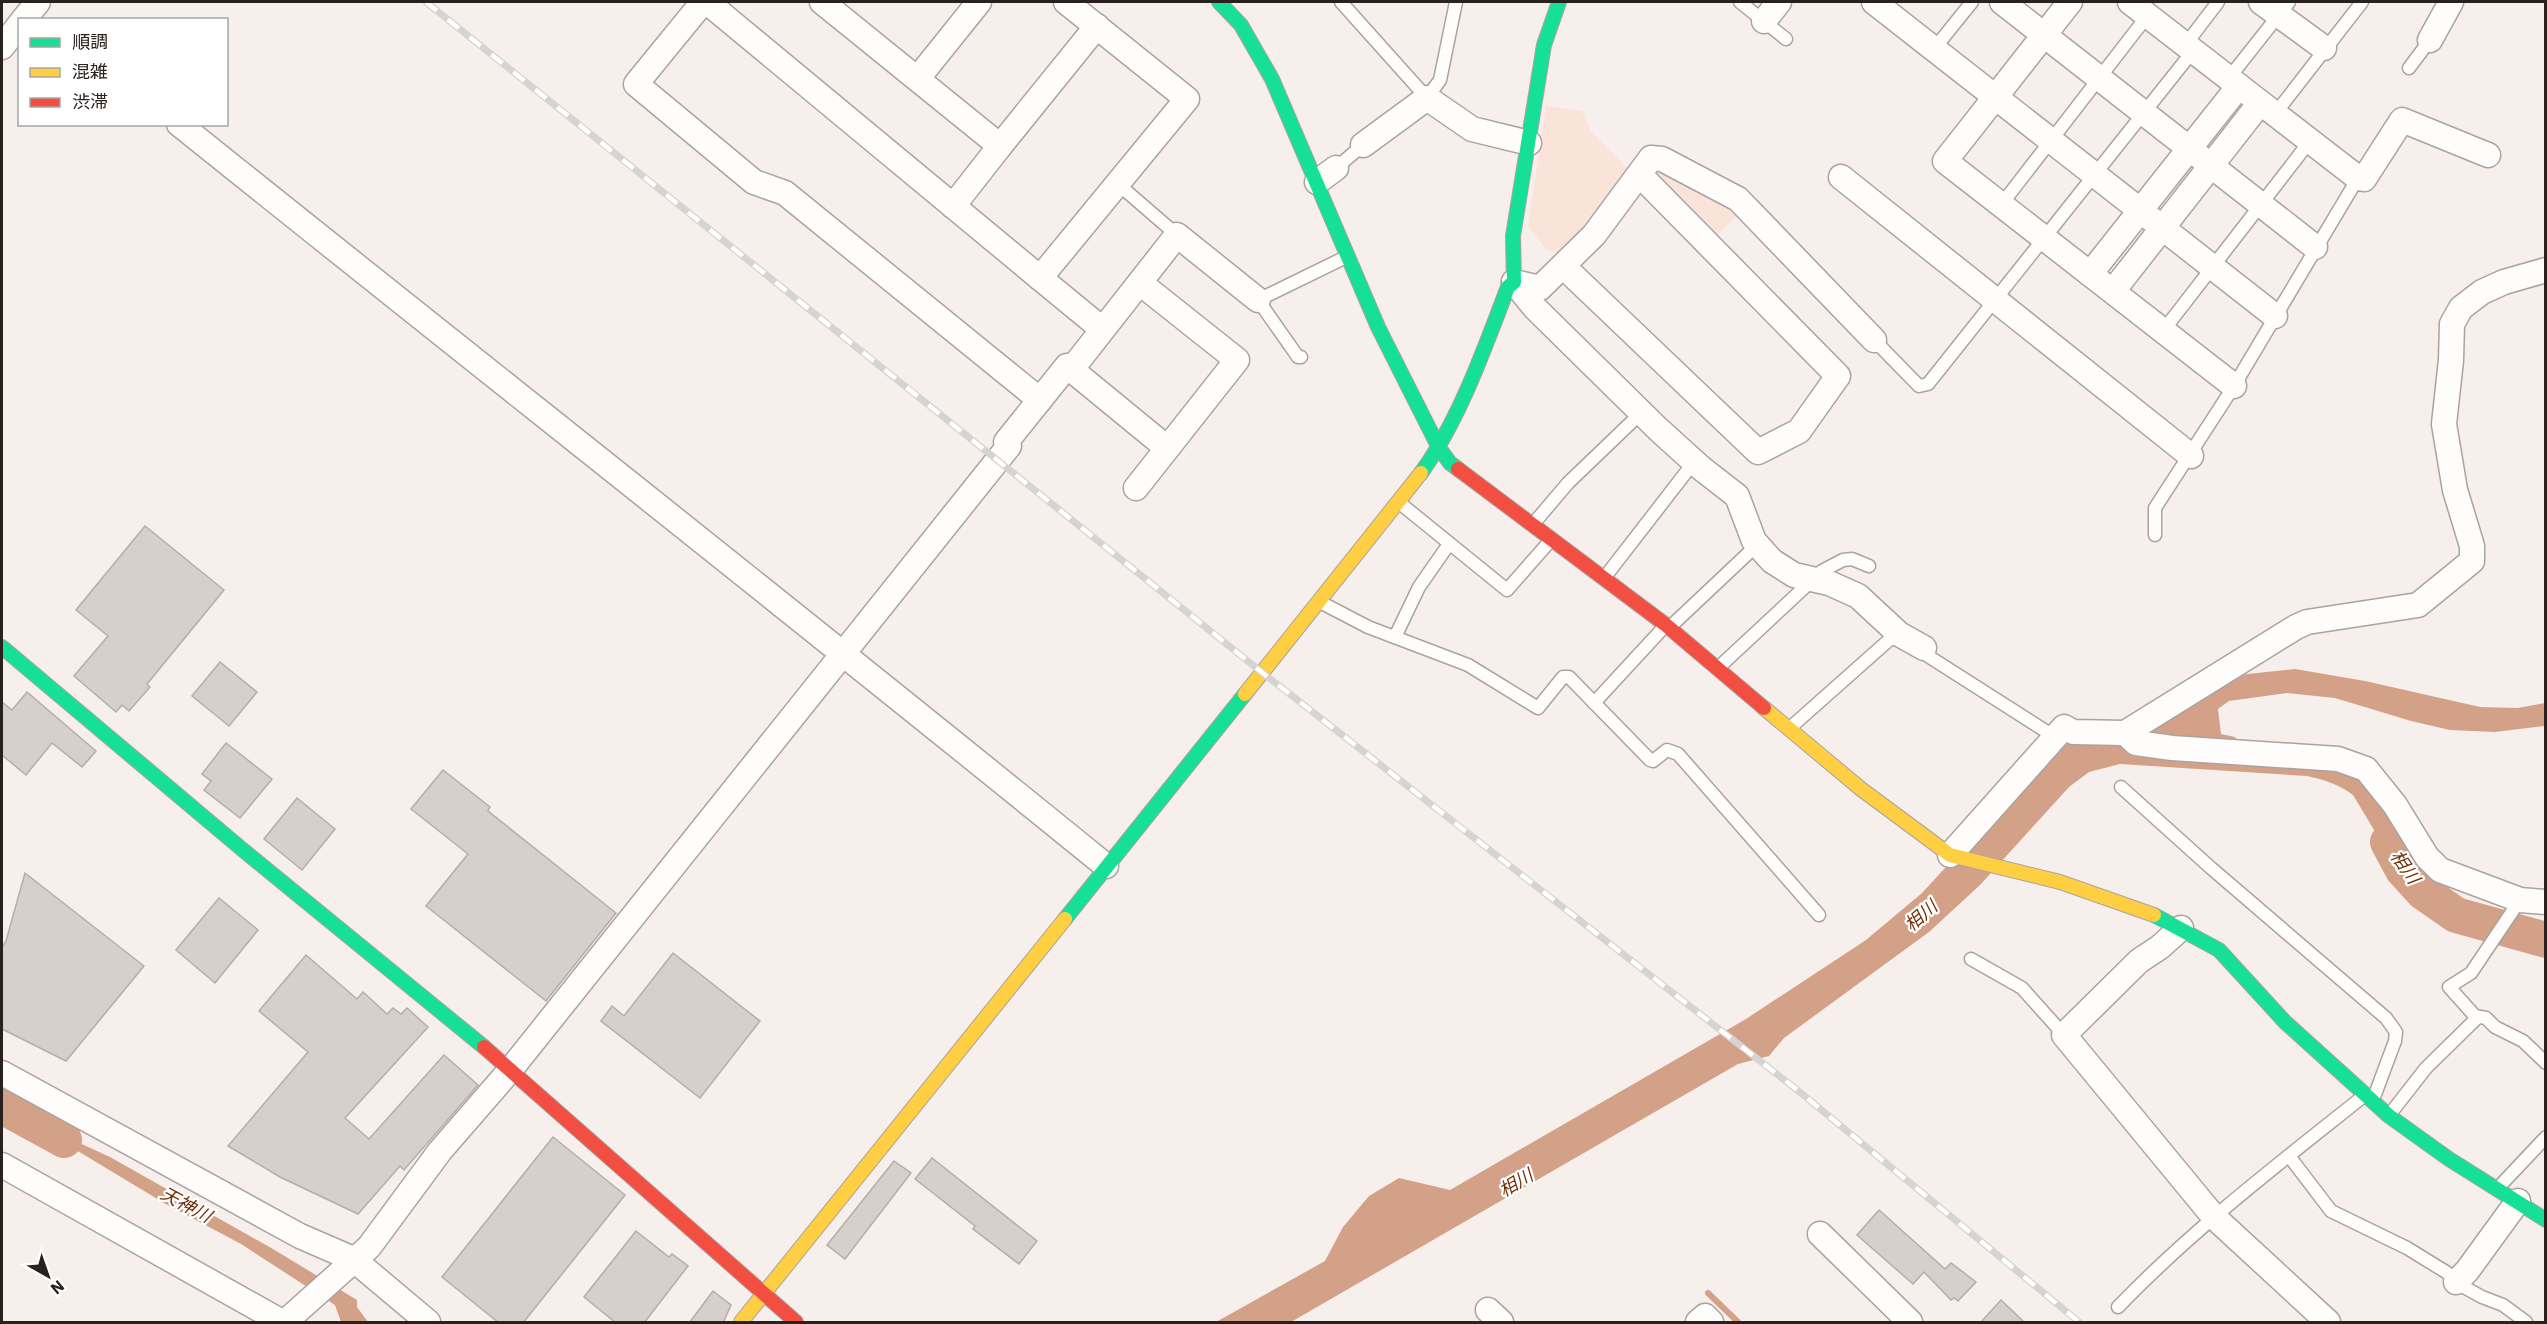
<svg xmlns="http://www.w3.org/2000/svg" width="2547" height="1324" viewBox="0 0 2547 1324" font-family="'IBM Plex Sans','Noto Sans JP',sans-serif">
  <rect width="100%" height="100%" fill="#f7efec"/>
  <!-- green -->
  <g fill="#fae4da">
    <polygon points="1546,106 1582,111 1590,130 1633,174 1567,257 1546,249 1528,226"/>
    <polygon points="1652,166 1743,210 1712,240 1649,178"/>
  </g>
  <!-- water -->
  <g fill="#d3a187">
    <path d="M2295 669 2365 681 2480 707 2518 708 2545 703V726L2495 732 2450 730 2411 721 2335 698 2287 693 2229 701 2218 709 2221 734 2235 737 2252 761 2348 773 2367 784 2393 819 2423 877 2481 929 2400 873 2353 795C2339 784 2324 780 2307 776L2120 764 2089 772 2069 787 1980 885 1929 932 1784 1038 1769 1056 1738 1064 1291 1322H1216L1325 1261 1343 1227 1369 1196 1399 1178 1450 1190 1746 1019 1866 940 1922 893 2065 738 2129 719 2238 675Z"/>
    <polygon points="18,1115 110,1157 273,1249 357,1300 357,1307 368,1322 341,1322 335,1305 241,1244 164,1203"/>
  </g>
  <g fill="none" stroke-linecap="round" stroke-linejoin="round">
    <!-- stream -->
    <polyline stroke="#d3a187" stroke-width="6" points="1708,1293 1738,1322"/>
    <!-- river -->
    <g stroke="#d3a187" stroke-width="36">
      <polyline points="2388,842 2403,870 2423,892 2456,915 2546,940"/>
      <polyline points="2,1106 64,1140"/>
    </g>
  </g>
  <!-- building -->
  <g fill="#d7cfcc" stroke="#b4adaa" stroke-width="1.5">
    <polygon points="145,526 224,590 147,684 150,687 129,711 122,705 116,712 74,676 108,636 76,610"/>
    <polygon points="220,662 257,692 229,726 192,696"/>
    <polygon points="27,692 96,751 82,767 52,743 26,775 2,755 2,702 12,710"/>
    <polygon points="226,743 272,779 240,818 204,790 211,781 202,774"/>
    <polygon points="443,770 490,807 488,811 616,913 546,1001 426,906 468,854 411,809"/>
    <polygon points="297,798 335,829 302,870 264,839"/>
    <polygon points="25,873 144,966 66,1061 2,1029 2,947 6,941"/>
    <polygon points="219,898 258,930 215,983 176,950"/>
    <polygon points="673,953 760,1021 700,1098 601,1021 612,1006 624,1016"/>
    <polygon points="306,955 357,999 363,992 387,1014 393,1008 401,1014 407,1008 428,1027 345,1118 369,1139 444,1055 478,1085 404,1170 400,1166 358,1214 280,1177 228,1146 308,1052 259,1011"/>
    <polygon points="553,1137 625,1195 523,1323 499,1323 442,1277"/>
    <polygon points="932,1158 1037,1241 1019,1264 973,1229 975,1226 915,1179"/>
    <polygon points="894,1161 911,1173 845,1259 827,1245"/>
    <polygon points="1879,1210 1945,1269 1951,1263 1976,1282 1958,1301 1954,1298 1951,1300 1924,1272 1913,1284 1857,1235"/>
    <polygon points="636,1231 669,1257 672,1254 688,1266 644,1323 616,1323 584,1297"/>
    <polygon points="713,1291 731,1305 723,1323 689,1323"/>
    <polygon points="2001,1300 2025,1323 1980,1323"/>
  </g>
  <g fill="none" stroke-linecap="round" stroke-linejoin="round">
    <defs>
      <g id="lane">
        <polyline points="1341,2 1427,98 1440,80 1456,2"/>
        <polyline points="1740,2 1786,39"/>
        <polyline points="2186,44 2218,2"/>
        <polyline points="1934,49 1972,2"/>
        <polyline points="2409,68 2430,40"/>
        <polyline points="2229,78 2289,2"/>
        <polyline points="2275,114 2362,2"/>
        <polyline points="1336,168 1363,145"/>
        <polyline points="1118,184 1177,235"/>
        <polyline points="2001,205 2148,15"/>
        <polyline points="2163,331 2310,141"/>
        <polyline points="1874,340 1919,386 1928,384 2193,51"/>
        <polyline points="1301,357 1298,357 1258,300 1348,256"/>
        <polyline points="1401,504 1507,590 1550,541"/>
        <polyline points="1534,523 1568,483 1642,412"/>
        <polyline points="2155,535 2155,508 2234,386 2358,178"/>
        <polyline points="1605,577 1694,462"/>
        <polyline points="1322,603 1368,627 1468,665 1538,708 1563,677 1569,677 1650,760 1653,761 1667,750 1678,754 1819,915"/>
        <polyline points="1670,627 1757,545"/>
        <polyline points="1395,637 1419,587 1449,544"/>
        <polyline points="1924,648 1928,656 2055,737"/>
        <polyline points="1718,668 1822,571 1843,560 1852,559 1869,566"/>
        <polyline points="1594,703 1665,626"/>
        <polyline points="1791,727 1889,640 1902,637"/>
        <polyline points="2121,787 2211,868 2386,1018 2396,1032 2395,1041 2373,1100"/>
        <polyline points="2520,900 2471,973 2449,987 2475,1016 2486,1018 2495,1027 2523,1041 2546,1063"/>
        <polyline points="1971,959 2022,988 2064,1035"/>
        <polyline points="2390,1114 2426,1068 2478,1017"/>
        <polyline points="2289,1156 2331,1211 2407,1248 2446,1272 2464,1287 2482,1297 2503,1305 2526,1322"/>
        <polyline points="2497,1189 2546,1137"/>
        <path d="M2118 1307C2193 1229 2281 1162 2365 1095"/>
      </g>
      <g id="street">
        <polyline points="703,2 636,84 754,182 785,193 1040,400"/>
        <polyline points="707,2 1040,278 1187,99 1066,2"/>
        <polyline points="822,2 1000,146 953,206"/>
        <polyline points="1874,2 2275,316"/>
        <polyline points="2002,2 2315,247"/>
        <polyline points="2070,2 1945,161 2234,386"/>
        <polyline points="2130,2 2358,178 2364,179 2402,120 2488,155"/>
        <polyline points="2261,2 2324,48"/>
        <polyline points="23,20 38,2"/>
        <polyline points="1764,21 1779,2"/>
        <polyline points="2430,40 2451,2"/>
        <polyline points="2,47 20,24"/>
        <polyline points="918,78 979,2"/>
        <path d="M179 124C488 372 799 616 1106 866"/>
        <polyline points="1363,145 1427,98 1472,129 1529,143"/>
        <polyline points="1000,146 1097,26"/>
        <polyline points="1841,177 2191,456"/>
        <polyline points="1317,182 1336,168"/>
        <polyline points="1564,267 1758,452 1799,431 1838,376 1640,175"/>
        <polyline points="2090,274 2239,86"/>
        <polyline points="1040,278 1102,329"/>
        <polyline points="1514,282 1535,308 1658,429 1701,468 1737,496 1754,541 1772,561 1794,575 1829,583 1858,596 1899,634 1924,648"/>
        <polyline points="1514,282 1540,288 1594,235 1651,158 1662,159 1738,199 1874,340"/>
        <polyline points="2113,291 2260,103"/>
        <polyline points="1071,370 1177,235 1258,300"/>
        <polyline points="1136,488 1237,360 1140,283"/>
        <polyline points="2125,733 2136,743 2172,748 2338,759 2366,769 2395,805 2427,857 2440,870 2520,900 2546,902"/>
        <polyline points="1950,855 2064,727 2073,732 2125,733 2296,627 2307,622 2418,605 2472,561 2472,546 2455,490 2444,424 2451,360 2452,324 2461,308 2482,292 2504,282 2546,270"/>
        <polyline points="2181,928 2160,947 2139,961 2064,1035 2214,1217 2328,1322"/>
        <polyline points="2,1073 300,1236 353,1259 428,1322"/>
        <polyline points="2,1165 282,1322"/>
        <polyline points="1820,1234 1910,1322"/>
        <polyline points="2456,1282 2467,1271 2518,1201"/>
        <polyline points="1488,1310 1501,1322"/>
        <polyline points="285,1322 369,1247 440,1151 511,1069 1009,446 1006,442 1067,366 1167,448"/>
        <polyline points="1698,1322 1705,1316 1711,1322"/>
      </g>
      <g id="fast">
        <polyline points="1219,2 1241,25 1272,79 1378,327 1439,448 1450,463 1458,469"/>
        <path d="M1421 473C1460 419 1484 349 1508 287L1514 282 1513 236 1544 45 1559 2"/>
        <polyline points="2,647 243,850 484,1047"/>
        <polyline points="2154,915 2219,950 2285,1022 2389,1116 2449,1159 2546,1220"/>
        <polyline points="1065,919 1245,694"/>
      </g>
      <g id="slow">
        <polyline points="1245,694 1421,473"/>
        <polyline points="1764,708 1861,789 1950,855 2060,882 2154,915"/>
        <polyline points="741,1322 1065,919"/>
      </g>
      <g id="jam">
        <polyline points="1458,469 1666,625 1764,708"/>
        <polyline points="484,1047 796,1322"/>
      </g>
    </defs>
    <!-- lane casing -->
    <use href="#lane" stroke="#aaa3a0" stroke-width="15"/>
    <!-- street casing -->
    <use href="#street" stroke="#aaa3a0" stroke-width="27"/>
    <!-- fast casing -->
    <use href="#fast" stroke="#aaa3a0" stroke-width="16"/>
    <!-- slow casing -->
    <use href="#slow" stroke="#aaa3a0" stroke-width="16"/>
    <!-- jam casing -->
    <use href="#jam" stroke="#aaa3a0" stroke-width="16"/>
    <!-- lane -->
    <use href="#lane" stroke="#fefdfc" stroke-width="12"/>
    <!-- street -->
    <use href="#street" stroke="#fefdfc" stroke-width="24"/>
    <!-- fast -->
    <use href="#fast" stroke="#16e098" stroke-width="14"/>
    <!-- slow -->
    <use href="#slow" stroke="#ffcf43" stroke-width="14"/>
    <!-- jam -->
    <use href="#jam" stroke="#f24e42" stroke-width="14"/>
    <defs>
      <polyline id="rail" points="426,2 1264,674 1796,1089 2079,1322"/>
    </defs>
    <!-- rail casing -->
    <use href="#rail" stroke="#d6d4d2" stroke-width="7"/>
    <!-- rail -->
    <use href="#rail" stroke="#fff" stroke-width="4.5" stroke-dasharray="14" stroke-linecap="butt"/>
  </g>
  <g text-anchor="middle" stroke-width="4.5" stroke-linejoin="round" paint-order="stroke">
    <!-- water labels -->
    <g font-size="18" font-style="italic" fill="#702f06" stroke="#fff">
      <text transform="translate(2405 867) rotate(55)" y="6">相川</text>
      <text transform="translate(1921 916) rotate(-41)" y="6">相川</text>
      <text transform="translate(1516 1183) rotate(-31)" y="6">相川</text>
      <text transform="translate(186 1205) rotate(28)" y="6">天神川</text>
    </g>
  </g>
  <!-- border -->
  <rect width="2547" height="1324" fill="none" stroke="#29211d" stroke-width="6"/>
  <!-- legend -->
  <rect x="18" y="18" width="210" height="108" fill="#ffffff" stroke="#a9a6a5" stroke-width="1.5"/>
  <rect x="30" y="38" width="30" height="9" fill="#16e098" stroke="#a9a6a5" stroke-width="1.5"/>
  <text x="72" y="48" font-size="18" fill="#29211d">順調</text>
  <rect x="30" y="68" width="30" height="9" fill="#ffcf43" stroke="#a9a6a5" stroke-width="1.5"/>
  <text x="72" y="78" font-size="18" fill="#29211d">混雑</text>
  <rect x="30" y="98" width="30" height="9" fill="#f24e42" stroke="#a9a6a5" stroke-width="1.5"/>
  <text x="72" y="108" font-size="18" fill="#29211d">渋滞</text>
  <!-- north arrow -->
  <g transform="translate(48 1276) rotate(140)" stroke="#ffffff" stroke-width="4.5" paint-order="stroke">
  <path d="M0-4.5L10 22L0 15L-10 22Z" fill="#29211d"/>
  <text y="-9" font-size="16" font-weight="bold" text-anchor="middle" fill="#29211d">N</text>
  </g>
</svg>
